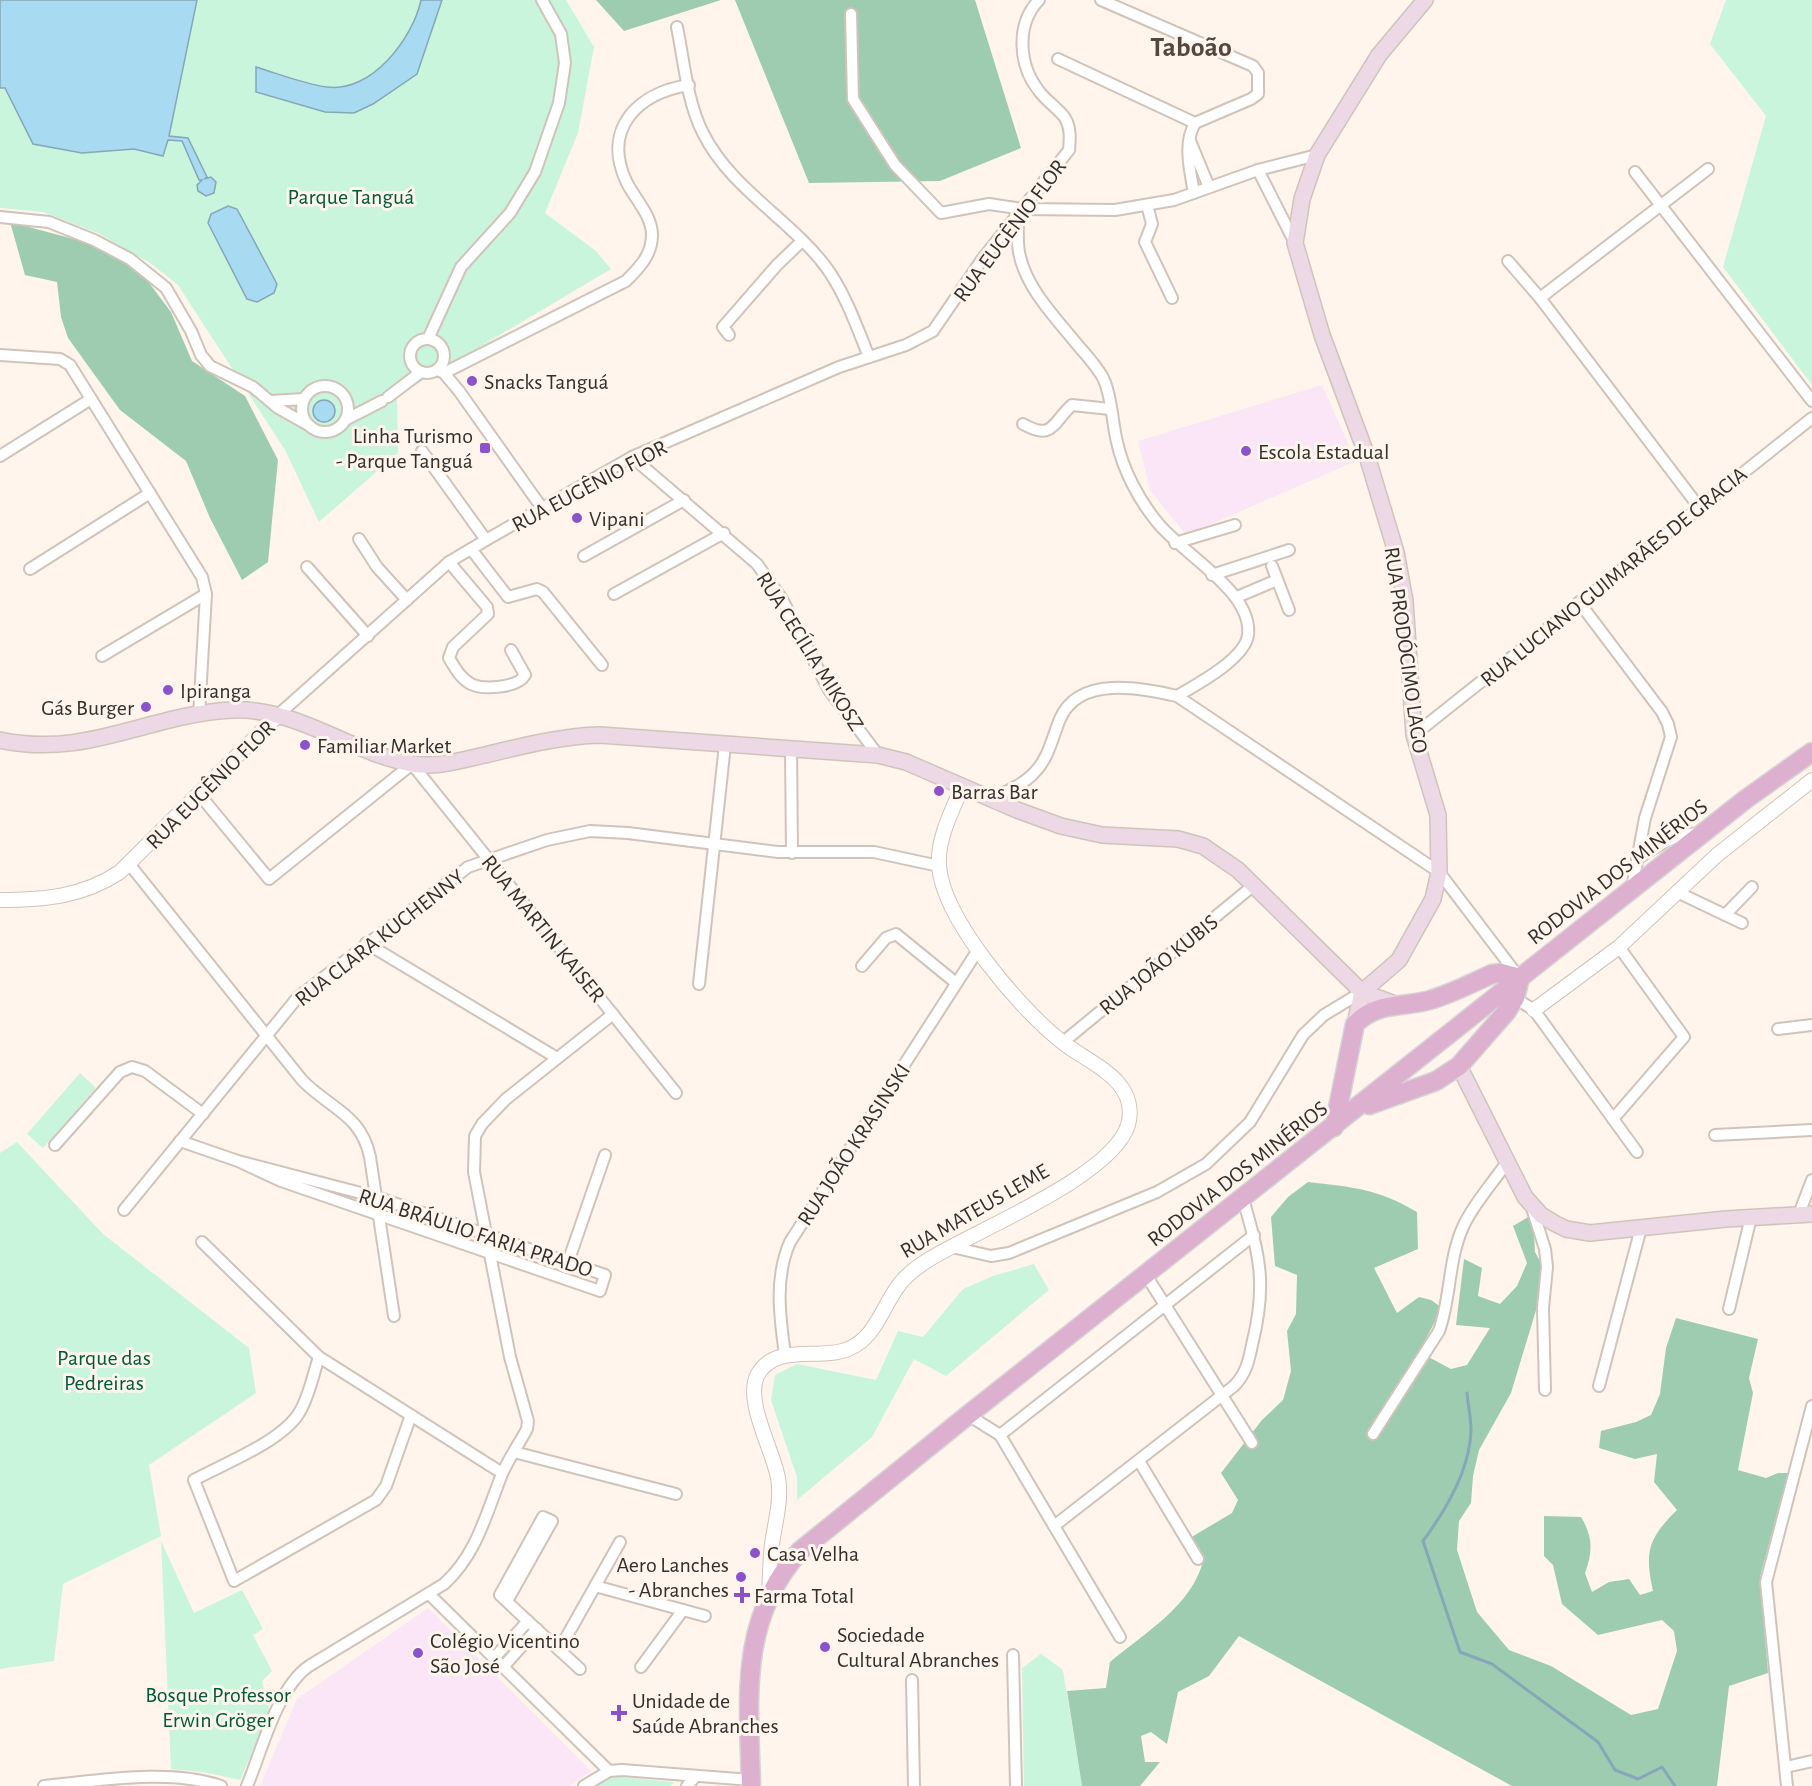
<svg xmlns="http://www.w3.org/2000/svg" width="1812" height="1786" viewBox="0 0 1812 1786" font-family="'Alegreya Sans',sans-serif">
  <rect width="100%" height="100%" fill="#fff5ed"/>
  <!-- education -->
  <g fill="#fae6f6">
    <polygon points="1322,385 1356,461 1186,535 1150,490 1138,441"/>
    <polygon points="428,1608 591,1771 570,1786 260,1786 297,1699"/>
  </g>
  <!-- green -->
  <g fill="#c9f5dc">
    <polygon points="0,0 566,0 594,47 578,133 545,213 596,251 611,269 397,396 398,453 319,522 285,450 178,285 150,263 98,233 43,212 0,208"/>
    <polygon points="1726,0 1812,0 1812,385 1723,267 1766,116 1710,44"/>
    <polygon points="80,1073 96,1088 43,1148 27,1134"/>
    <polygon points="17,1142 103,1234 249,1348 256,1393 149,1465 161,1536 63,1584 54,1661 0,1669 0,1153"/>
    <polygon points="1034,1264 1049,1290 946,1376 914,1359 872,1437 797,1500 797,1477 771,1400 775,1375 797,1364 876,1380 898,1331 923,1337 963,1289 993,1276"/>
    <polygon points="161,1541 194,1613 242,1590 263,1629 253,1635 272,1671 262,1681 270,1712 240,1780 203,1772 171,1769"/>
    <polygon points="1041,1654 1063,1670 1082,1786 1024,1786 1022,1668"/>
    <polygon points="610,1776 674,1782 671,1786 597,1786"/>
  </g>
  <!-- forest -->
  <g fill="#9dccb1">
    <polygon points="596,0 721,0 624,31"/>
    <polygon points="735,0 975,0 1021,148 940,181 809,183"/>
    <polygon points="10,222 96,245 141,272 171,312 192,361 245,396 278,460 268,562 242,580 210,518 186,461 120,410 68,338 61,317 57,282 25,275"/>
    <path d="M1308 1182C1353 1187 1378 1189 1417 1212L1418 1249 1374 1268 1397 1313 1419 1297 1431 1300 1442 1308 1419 1352 1451 1369 1467 1365 1490 1328 1456 1325 1464 1259 1482 1268 1478 1296 1500 1304 1517 1286 1527 1263 1513 1226 1528 1217 1534 1232 1535 1252 1543 1267V1287L1511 1393 1479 1450 1473 1476 1471 1503 1459 1521 1457 1550 1477 1612 1509 1650 1551 1666 1631 1715 1658 1709 1677 1651 1674 1631 1662 1620 1598 1635 1562 1604 1553 1565 1544 1556V1516L1581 1517C1593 1537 1593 1551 1585 1573L1592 1592 1609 1582 1629 1579 1640 1595 1653 1591C1644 1550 1649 1538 1677 1510L1654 1482 1657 1454 1635 1459 1599 1448 1601 1431 1636 1422 1651 1415 1660 1394 1666 1348 1676 1318 1758 1339 1749 1378 1753 1393 1738 1470 1766 1478 1778 1473H1788L1760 1577 1768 1673 1729 1686 1717 1786H1512L1239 1636 1209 1676 1178 1692 1167 1744 1151 1732 1141 1736 1145 1762H1160L1140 1786H1082L1067 1691 1106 1688 1110 1662C1143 1634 1192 1606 1203 1561L1190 1538 1232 1513 1238 1500 1221 1473 1262 1420 1283 1400 1291 1371 1287 1331 1296 1314 1297 1275 1275 1266 1271 1217 1288 1197Z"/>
  </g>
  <!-- water -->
  <g fill="#a8daf2" stroke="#85a7b7" stroke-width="1.5">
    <polygon points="0,0 197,0 169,136 188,138 207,177 204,179 211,177 216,182 214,193 206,196 198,191 197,185 202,180 199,180 182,141 168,140 163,156 134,149 82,153 33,144 5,88 0,88"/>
    <path d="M421 0H442L417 74 373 104 354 113 325 112 256 92V67C279 74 304 84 327 87 372 93 413 38 421 0Z"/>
    <polygon points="228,206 237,209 277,284 274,293 257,302 247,299 208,223 211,214"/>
    <circle cx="324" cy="411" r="11"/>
  </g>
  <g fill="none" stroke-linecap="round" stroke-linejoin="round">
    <!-- stream -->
    <path stroke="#85a7b7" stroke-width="3" d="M1467 1393C1468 1405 1471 1418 1471 1430 1470 1470 1446 1510 1423 1541L1460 1652 1492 1664 1598 1742 1615 1770 1638 1779 1662 1767 1675 1786"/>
    <defs>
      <g id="minor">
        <path d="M1101 0 1253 66 1258 73V94L1251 99 1195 123C1183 144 1190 170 1194 193"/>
        <polyline points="851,14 853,99 895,165 941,213 989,204 1023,209 1115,210 1174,200 1258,170 1317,155"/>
        <path d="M677 27C684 61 687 102 703 133 730 188 790 219 826 267 845 293 857 327 869 357"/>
        <polyline points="1058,59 1195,123"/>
        <polyline points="1190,141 1209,187"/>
        <polyline points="1258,170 1295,243"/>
        <polyline points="1635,172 1812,401"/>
        <polyline points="1147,205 1152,224 1145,242 1172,298"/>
        <polyline points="0,217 49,222 94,240 130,259 166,288 191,331 201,355 210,366 253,387 278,408 310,426"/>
        <polyline points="1508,261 1540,298 1699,507"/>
        <polyline points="1540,298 1708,169"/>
        <polyline points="729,335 723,327 777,265 802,241"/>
        <circle cx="427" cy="356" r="17"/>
        <polyline points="428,339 461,267 510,213 535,172 559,103 565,63 561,34 542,0"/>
        <polyline points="0,355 60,359 70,365 202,577 206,594 199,715"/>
        <polyline points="437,370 444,373 459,391 542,508"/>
        <path d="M444 373 626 281C639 268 652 255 652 235 652 215 634 198 626 181 602 128 638 93 689 85"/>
        <circle cx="325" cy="409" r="23"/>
        <polyline points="388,397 421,372"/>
        <polyline points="271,401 304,399"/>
        <polyline points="345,420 382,401"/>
        <path d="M1023 424C1053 441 1052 423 1072 405L1110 409"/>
        <polyline points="422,451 486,540"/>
        <polyline points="0,456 91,399"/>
        <polyline points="632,457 757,564 782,599 829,690 878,755"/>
        <polyline points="359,539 377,567 407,600"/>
        <polyline points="1175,543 1235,525"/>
        <polyline points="471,549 508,597 537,589 543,592 602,665"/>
        <polyline points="584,556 684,500"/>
        <path d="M449 562 487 607 488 614 453 647 449 658C455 668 461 679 471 684 483 690 518 688 525 675L511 650"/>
        <polyline points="1272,566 1289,610"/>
        <polyline points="307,567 368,636"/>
        <polyline points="30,569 150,493"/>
        <polyline points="1212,575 1289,550"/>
        <polyline points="614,594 724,533"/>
        <polyline points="1237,597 1277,580"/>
        <polyline points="1579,602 1662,712 1668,724 1671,737 1645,818 1632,888"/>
        <polyline points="102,656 206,594"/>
        <polyline points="1177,696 1439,872 1518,976"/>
        <path d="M278 715 449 562 486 540 632 457 839 367 906 345 933 331 983 258 1069 150C1070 139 1071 128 1065 118 1058 108 1046 101 1039 91 1019 66 1015 25 1039 0"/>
        <polyline points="1414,735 1812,418"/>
        <polyline points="791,748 792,853"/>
        <polyline points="199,794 269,879 412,764 676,1093"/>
        <path d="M991 799C1005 792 1023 785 1034 773 1049 758 1052 738 1060 719 1079 675 1140 688 1177 696 1196 685 1245 659 1248 635 1253 591 1182 554 1157 522 1139 500 1123 470 1117 442 1112 422 1112 398 1104 380 1098 367 1085 354 1076 343 1055 317 1025 287 1019 252 1017 240 1018 227 1018 215"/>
        <path d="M1637 859C1658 845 1674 835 1699 833"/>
        <path d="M130 865 302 1080C330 1109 361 1114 370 1157L394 1316"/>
        <polyline points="1677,892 1742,923"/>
        <polyline points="1725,915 1752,887"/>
        <polyline points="366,943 557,1058"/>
        <polyline points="862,966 886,938 896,934 956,983"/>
        <polyline points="699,984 725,745"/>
        <polyline points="1515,998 1534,1010 1637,1152"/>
        <polyline points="1778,1029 1812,1025"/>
        <polyline points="1062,1043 1254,885"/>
        <polyline points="1613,1119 1684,1037 1619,947"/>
        <polyline points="1715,1135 1812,1130"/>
        <polyline points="180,1141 238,1161 376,1197 605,1275 600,1291 281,1181 238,1161"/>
        <polyline points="55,1145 120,1072 132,1067 145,1071 203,1114"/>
        <polyline points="1532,1208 1545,1249 1547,1267 1543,1308 1545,1390"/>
        <polyline points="124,1210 298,997 468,867 547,840 590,831 628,833 778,852 874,852 939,866"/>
        <polyline points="1799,1214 1812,1180"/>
        <polyline points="202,1242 319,1357 502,1473"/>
        <polyline points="952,1247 991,1256 1009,1253 1157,1192 1206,1164 1250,1122 1303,1035 1324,1015 1362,992"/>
        <polyline points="566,1268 605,1155"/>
        <polyline points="1146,1275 1252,1443"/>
        <polyline points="1729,1309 1751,1217"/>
        <path d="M785 1355C780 1318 774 1278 790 1242L978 950"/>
        <path d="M319 1357C313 1375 309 1397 299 1413 281 1442 223 1464 194 1480L234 1581 376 1500 386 1486 411 1415"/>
        <polyline points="1599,1386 1641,1228"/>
        <polyline points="968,1415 1000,1435 1120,1637"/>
        <path d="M1373 1434 1439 1331C1451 1298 1448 1260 1463 1227 1473 1204 1493 1183 1507 1162"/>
        <polyline points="1000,1435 1254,1235"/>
        <polyline points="514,1452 676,1494"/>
        <polyline points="1139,1461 1198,1559"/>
        <path d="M1054 1526 1234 1386C1246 1374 1249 1360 1252 1345 1267 1285 1260 1257 1243 1199"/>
        <polyline points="595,1586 705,1616"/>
        <polyline points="429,1594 609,1771"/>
        <path d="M507 1601 552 1521 543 1517 500 1595C526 1620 553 1644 580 1669"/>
        <polyline points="559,1650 620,1542"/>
        <polyline points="1013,1655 1016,1786"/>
        <polyline points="494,1658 528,1621"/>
        <polyline points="503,1667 537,1629"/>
        <polyline points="641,1667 683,1610"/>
        <polyline points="912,1680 914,1786"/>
        <polyline points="1786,1767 1812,1761"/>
        <path d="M44 1786C97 1781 169 1768 221 1786"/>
        <path d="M247 1786C262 1750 277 1688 309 1666L444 1584C477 1554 486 1514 502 1474 509 1458 519 1444 527 1429L528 1421 510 1357 474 1172 475 1136 482 1124 506 1099 613 1014"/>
        <polyline points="584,1786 609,1771 622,1770 751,1780"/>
        <polyline points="687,1786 695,1777"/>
        <polyline points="1787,1786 1766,1582 1812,1406"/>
      </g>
      <g id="tertiary">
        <path d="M0 900C44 900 82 897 120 872L278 715"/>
        <polyline points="1534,1010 1619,947 1717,855 1812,780"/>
        <path d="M769 1594C770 1577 770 1561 772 1544 775 1522 782 1500 778 1478 773 1450 745 1402 757 1376 774 1342 820 1361 848 1349 875 1339 882 1307 899 1285 906 1275 917 1267 928 1260 974 1231 1112 1177 1128 1125 1132 1111 1129 1096 1119 1084 1104 1066 1079 1056 1061 1041 1020 1009 943 919 939 866 937 839 952 811 962 787"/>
      </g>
      <g id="secondary">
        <path d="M0 740C86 759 150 714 232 710 297 707 350 753 413 764 437 768 461 760 485 755 523 746 561 736 600 735L878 755 906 762 1017 810 1061 826 1102 835 1178 839 1203 846 1238 870 1362 992 1395 1004"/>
        <polyline points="1362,992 1399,960 1433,899 1439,872 1438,815 1414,735 1405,601 1396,552 1367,456 1322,335 1295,243 1302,199 1317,155 1379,55 1425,0"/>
        <polyline points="1355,1024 1362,992"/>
        <polyline points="1459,1066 1525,1197 1541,1215 1554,1223 1566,1229 1590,1233 1726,1219 1812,1214"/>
      </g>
      <g id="primary">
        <polyline points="1369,1105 1436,1081 1459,1066 1507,1011 1515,998 1520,978"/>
        <path d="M1334 1127 1355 1024C1378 1001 1402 1008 1430 1000 1451 994 1472 983 1492 974L1501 973 1520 978"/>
        <path d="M751 1786C749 1700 738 1620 800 1551L968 1415 1632 889 1746 799 1812 752"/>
      </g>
    </defs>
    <!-- minor casing -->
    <use href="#minor" stroke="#d0c4ba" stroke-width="14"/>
    <!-- tertiary casing -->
    <use href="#tertiary" stroke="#d0c4ba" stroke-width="16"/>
    <!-- secondary casing -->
    <use href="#secondary" stroke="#d0c4ba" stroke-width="18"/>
    <!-- primary casing -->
    <use href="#primary" stroke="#d6d5d5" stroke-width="21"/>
    <!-- minor -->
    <use href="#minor" stroke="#fff" stroke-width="10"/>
    <!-- tertiary -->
    <use href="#tertiary" stroke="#fff" stroke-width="14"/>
    <!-- secondary -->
    <use href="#secondary" stroke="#edd8e6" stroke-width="15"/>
    <!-- primary -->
    <use href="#primary" stroke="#dcb0ce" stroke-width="18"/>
  </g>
  <!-- markers -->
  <g fill="#8b52c9" stroke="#fff5ed" stroke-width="2">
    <circle cx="472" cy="381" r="6"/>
    <rect x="479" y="442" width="12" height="12" rx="3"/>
    <circle cx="1246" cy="451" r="6"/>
    <circle cx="577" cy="518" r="6"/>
    <circle cx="168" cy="690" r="6"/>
    <circle cx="146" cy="707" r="6"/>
    <circle cx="305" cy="745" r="6"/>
    <circle cx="939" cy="791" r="6"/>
    <circle cx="755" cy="1553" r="6"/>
    <circle cx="741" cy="1577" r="6"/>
    <path d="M739 1586h6v6h6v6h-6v6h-6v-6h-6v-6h6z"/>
    <circle cx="825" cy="1647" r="6"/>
    <circle cx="418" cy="1653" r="6"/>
    <path d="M616 1704h6v6h6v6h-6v6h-6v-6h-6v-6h6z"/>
  </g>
  <g text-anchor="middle" stroke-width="6" stroke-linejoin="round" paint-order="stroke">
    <!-- park labels -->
    <g font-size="22" fill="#015838" stroke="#fff5ed">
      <text x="351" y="204">Parque Tanguá</text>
      <text x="104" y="1365">Parque das<tspan x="104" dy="25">Pedreiras</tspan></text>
      <text x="218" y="1702">Bosque Professor<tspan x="218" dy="25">Erwin Gröger</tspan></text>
    </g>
    <!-- street labels -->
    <g font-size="22" fill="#342f2c" stroke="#fff5ed">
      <text transform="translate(1009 230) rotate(-53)" y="8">RUA EUGÊNIO FLOR</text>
      <text transform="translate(589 485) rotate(-28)" y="8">RUA EUGÊNIO FLOR</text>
      <text transform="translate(1613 576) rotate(-39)" y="8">RUA LUCIANO GUIMARÃES DE GRACIA</text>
      <text transform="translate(1407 650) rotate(82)" y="8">RUA PRODÓCIMO LAGO</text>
      <text transform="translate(811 651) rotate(58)" y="8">RUA CECÍLIA MIKOSZ</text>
      <text transform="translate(210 784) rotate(-45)" y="8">RUA EUGÊNIO FLOR</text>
      <text transform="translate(1617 871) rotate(-38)" y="8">RODOVIA DOS MINÉRIOS</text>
      <text transform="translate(544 928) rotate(51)" y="8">RUA MARTIN KAISER</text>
      <text transform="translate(379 937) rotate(-38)" y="8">RUA CLARA KUCHENNY</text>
      <text transform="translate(1158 964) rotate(-39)" y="8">RUA JOÃO KUBIS</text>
      <text transform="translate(853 1144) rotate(-57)" y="8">RUA JOÃO KRASINSKI</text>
      <text transform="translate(1237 1173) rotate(-38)" y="8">RODOVIA DOS MINÉRIOS</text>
      <text transform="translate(974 1210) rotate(-30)" y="8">RUA MATEUS LEME</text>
      <text transform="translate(476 1232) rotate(18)" y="8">RUA BRÁULIO FARIA PRADO</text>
    </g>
    <!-- poi labels -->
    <g font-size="22" fill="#342f2c" stroke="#fff5ed" text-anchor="start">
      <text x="484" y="389">Snacks Tanguá</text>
      <text x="473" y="443" text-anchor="end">Linha Turismo<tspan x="473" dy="25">- Parque Tanguá</tspan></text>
      <text x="1258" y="459">Escola Estadual</text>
      <text x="589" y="526">Vipani</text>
      <text x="180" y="698">Ipiranga</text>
      <text x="134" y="715" text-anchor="end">Gás Burger</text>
      <text x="317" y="753">Familiar Market</text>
      <text x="951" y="799">Barras Bar</text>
      <text x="767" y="1561">Casa Velha</text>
      <text x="729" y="1572" text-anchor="end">Aero Lanches<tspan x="729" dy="25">- Abranches</tspan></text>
      <text x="754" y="1603">Farma Total</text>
      <text x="837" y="1642">Sociedade<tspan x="837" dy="25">Cultural Abranches</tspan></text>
      <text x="430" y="1648">Colégio Vicentino<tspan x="430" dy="25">São José</tspan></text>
      <text x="632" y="1708">Unidade de<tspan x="632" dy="25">Saúde Abranches</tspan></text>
    </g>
    <!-- district labels -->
    <g font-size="28" font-weight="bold" fill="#524840" stroke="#fff5ed">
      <text x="1191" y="56">Taboão</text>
    </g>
  </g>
</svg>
